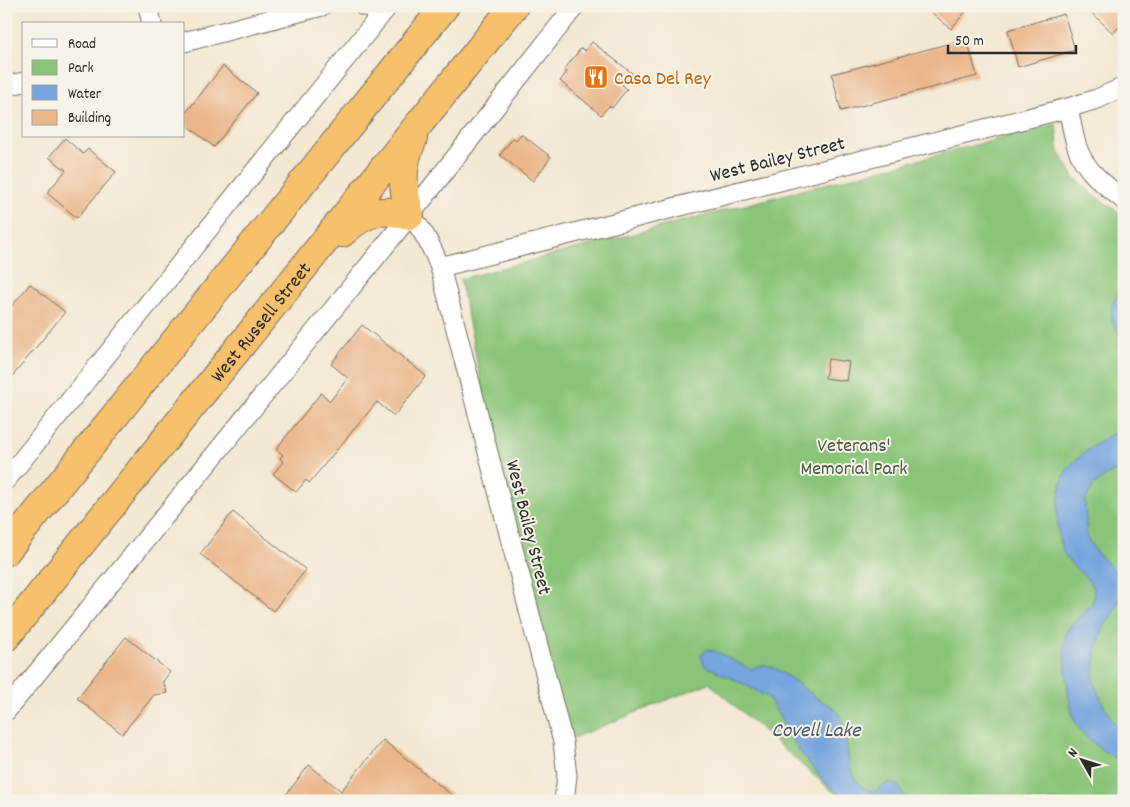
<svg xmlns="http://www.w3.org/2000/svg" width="1130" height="807" viewBox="0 0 1130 807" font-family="Dekko,sans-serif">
  <rect width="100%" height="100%" fill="#f7f3e8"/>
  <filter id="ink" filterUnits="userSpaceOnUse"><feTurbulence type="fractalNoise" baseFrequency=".02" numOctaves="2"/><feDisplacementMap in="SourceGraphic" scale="10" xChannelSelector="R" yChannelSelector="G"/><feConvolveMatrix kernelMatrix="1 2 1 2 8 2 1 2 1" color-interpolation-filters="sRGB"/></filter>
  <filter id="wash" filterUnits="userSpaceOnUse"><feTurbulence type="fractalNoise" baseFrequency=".0096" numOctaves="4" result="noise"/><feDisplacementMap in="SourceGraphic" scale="20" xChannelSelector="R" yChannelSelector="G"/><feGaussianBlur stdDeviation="1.12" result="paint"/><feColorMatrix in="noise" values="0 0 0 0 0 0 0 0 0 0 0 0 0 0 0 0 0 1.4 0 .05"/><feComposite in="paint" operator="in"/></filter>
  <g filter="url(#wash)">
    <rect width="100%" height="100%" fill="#f3e8d2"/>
    <!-- green -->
    <polygon fill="#89c478" stroke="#5a7852" points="1056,124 1059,152 1074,177 1092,194 1124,216 1124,801 843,801 709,683 563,742 527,603 460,279"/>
    <!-- water -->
    <g fill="#75a4de" stroke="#506884">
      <path d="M1124 287V338C1107 323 1107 303 1124 287Z"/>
      <path d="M1124 424V469L1111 473 1094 485 1085 501 1087 538 1097 553 1109 564 1118 576 1121 592 1117 607 1104 627 1097 647 1093 681 1104 706 1116 726 1124 730V763C1108 754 1087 742 1077 725 1068 708 1068 687 1066 669 1065 659 1063 641 1067 631 1073 619 1097 607 1094 592 1091 576 1074 570 1066 557 1054 539 1056 494 1064 476 1070 461 1093 446 1106 438 1113 433 1119 431 1124 424Z"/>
      <path d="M707 649 717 652 750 669C754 668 761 665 765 665 778 666 805 690 817 698 822 702 831 705 836 710 854 732 838 784 874 792L890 782 899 787 907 801H847L826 783 799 751 769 698 744 684 705 666 701 656Z"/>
    </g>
    <g id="blocks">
      <!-- building -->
      <g fill="#ebb68a">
        <polygon points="924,6 970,6 951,29"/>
        <polygon points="1084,6 1124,6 1124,22 1113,33"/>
        <polygon points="1064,14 1075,50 1018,67 1008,30"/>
        <polygon points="967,39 977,76 841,111 832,74"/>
        <polygon points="592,42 632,73 622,85 627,89 612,108 609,106 601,115 560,81 567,72 564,70 581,48 585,51"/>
        <polygon points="223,66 257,93 214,147 184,123 184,115"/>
        <polygon points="521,134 551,157 533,181 500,155 513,138 516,140"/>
        <polygon points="65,138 83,154 88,149 116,172 77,218 47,193 66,170 49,157"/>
        <polygon points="30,284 65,312 6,384 6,313"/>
        <polygon points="362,325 426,376 394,416 377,402 309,483 306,480 296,492 273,474 283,462 280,458 283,455 276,449 321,393 330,401 348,378 331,364"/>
        <polygon points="828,359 849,362 846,381 825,378"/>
        <polygon points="233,512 306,570 273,611 200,554"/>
        <polygon points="126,637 170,672 163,681 167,693 154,695 122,734 77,698"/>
        <polygon points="383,740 459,801 281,801 309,765 341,791"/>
      </g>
    </g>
  </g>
  <g filter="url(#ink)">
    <use href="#blocks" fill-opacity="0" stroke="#716d65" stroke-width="1"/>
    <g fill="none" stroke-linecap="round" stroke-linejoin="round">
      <defs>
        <g id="street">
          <polyline points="148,6 152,24"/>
          <polyline points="364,6 384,11"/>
          <polyline points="184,42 322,6"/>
          <polyline points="6,86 24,82"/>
          <path d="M1068 108C1071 121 1073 135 1077 147 1085 171 1105 185 1124 200"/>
          <path d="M410 215C424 231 432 247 440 267L563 742 567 776 564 801"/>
          <polyline points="440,267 1068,108 1097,99 1124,87"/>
          <polyline points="6,480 388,6"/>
          <polyline points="6,711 410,215 575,6"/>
        </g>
        <g id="highway">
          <path d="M342 233C367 211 378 208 410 215 402 186 400 167 413 139"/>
          <polyline points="6,551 445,6"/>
          <path id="s1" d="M6 637 514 6"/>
        </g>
      </defs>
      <!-- street casing -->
      <use href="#street" stroke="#716d65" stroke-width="21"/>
      <!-- highway casing -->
      <use href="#highway" stroke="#716d65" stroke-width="30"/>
      <!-- street -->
      <use href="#street" stroke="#fff" stroke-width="19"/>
      <!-- highway -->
      <use href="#highway" stroke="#f7c06c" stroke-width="28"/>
    </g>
  </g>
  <!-- icons -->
  <defs>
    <symbol id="restaurant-square" viewBox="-11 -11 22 22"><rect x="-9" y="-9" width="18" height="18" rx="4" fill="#e8710a" stroke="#f7f3e8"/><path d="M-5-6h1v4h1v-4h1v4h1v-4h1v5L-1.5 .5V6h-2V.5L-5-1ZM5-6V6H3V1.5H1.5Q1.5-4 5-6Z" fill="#fff"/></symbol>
  </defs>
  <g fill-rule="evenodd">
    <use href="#restaurant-square" x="582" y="63" width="28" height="28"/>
  </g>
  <g text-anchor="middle" stroke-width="4" stroke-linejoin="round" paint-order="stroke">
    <!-- food labels -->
    <g font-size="20" fill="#c56008" stroke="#f7f3e8" text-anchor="start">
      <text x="614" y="84">Casa Del Rey</text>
    </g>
    <!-- street labels -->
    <g font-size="20" fill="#2b2b2b" stroke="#f7f3e8">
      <text transform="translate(777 158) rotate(-14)" y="7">West Bailey Street</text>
      <text dy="7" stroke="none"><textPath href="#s1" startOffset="405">West Russell Street</textPath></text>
      <text transform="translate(530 527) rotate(76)" y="7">West Bailey Street</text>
    </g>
    <!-- park labels -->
    <g font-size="20" fill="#475942" stroke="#f7f3e8">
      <text x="854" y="451">Veterans'<tspan x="854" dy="23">Memorial Park</tspan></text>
    </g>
    <!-- water labels -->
    <g font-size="21" font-style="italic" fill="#45556a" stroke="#f7f3e8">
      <text x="816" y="736">Covell Lake</text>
    </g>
  </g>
  <!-- margin -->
  <rect width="1130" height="807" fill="none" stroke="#f7f3e8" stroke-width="25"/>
  <!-- legend -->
  <rect x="22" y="22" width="162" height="115" fill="#f7f3e8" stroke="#a5a39c"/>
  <rect x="32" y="39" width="25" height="8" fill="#ffffff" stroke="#a5a39c"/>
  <text x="68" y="48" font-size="15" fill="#2b2b2b">Road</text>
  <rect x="32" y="60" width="25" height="15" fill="#89c478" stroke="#a5a39c"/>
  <text x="68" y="72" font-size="15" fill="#2b2b2b">Park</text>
  <rect x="32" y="85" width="25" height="15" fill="#75a4de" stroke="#a5a39c"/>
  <text x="68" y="98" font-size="15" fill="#2b2b2b">Water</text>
  <rect x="32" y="110" width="25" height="15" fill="#ebb68a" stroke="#a5a39c"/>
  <text x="68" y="122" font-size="15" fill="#2b2b2b">Building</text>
  <!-- north arrow -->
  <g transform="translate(1082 760) rotate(309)" stroke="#f7f3e8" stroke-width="4" paint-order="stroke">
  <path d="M0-4L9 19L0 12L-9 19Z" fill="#2b2b2b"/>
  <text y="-8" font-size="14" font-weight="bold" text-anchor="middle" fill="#2b2b2b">N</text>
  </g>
  <!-- scale -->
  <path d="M948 45v8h128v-8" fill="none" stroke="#2b2b2b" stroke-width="2.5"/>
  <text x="955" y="45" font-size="15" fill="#2b2b2b" stroke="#f7f3e8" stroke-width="4" paint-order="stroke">50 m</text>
</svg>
